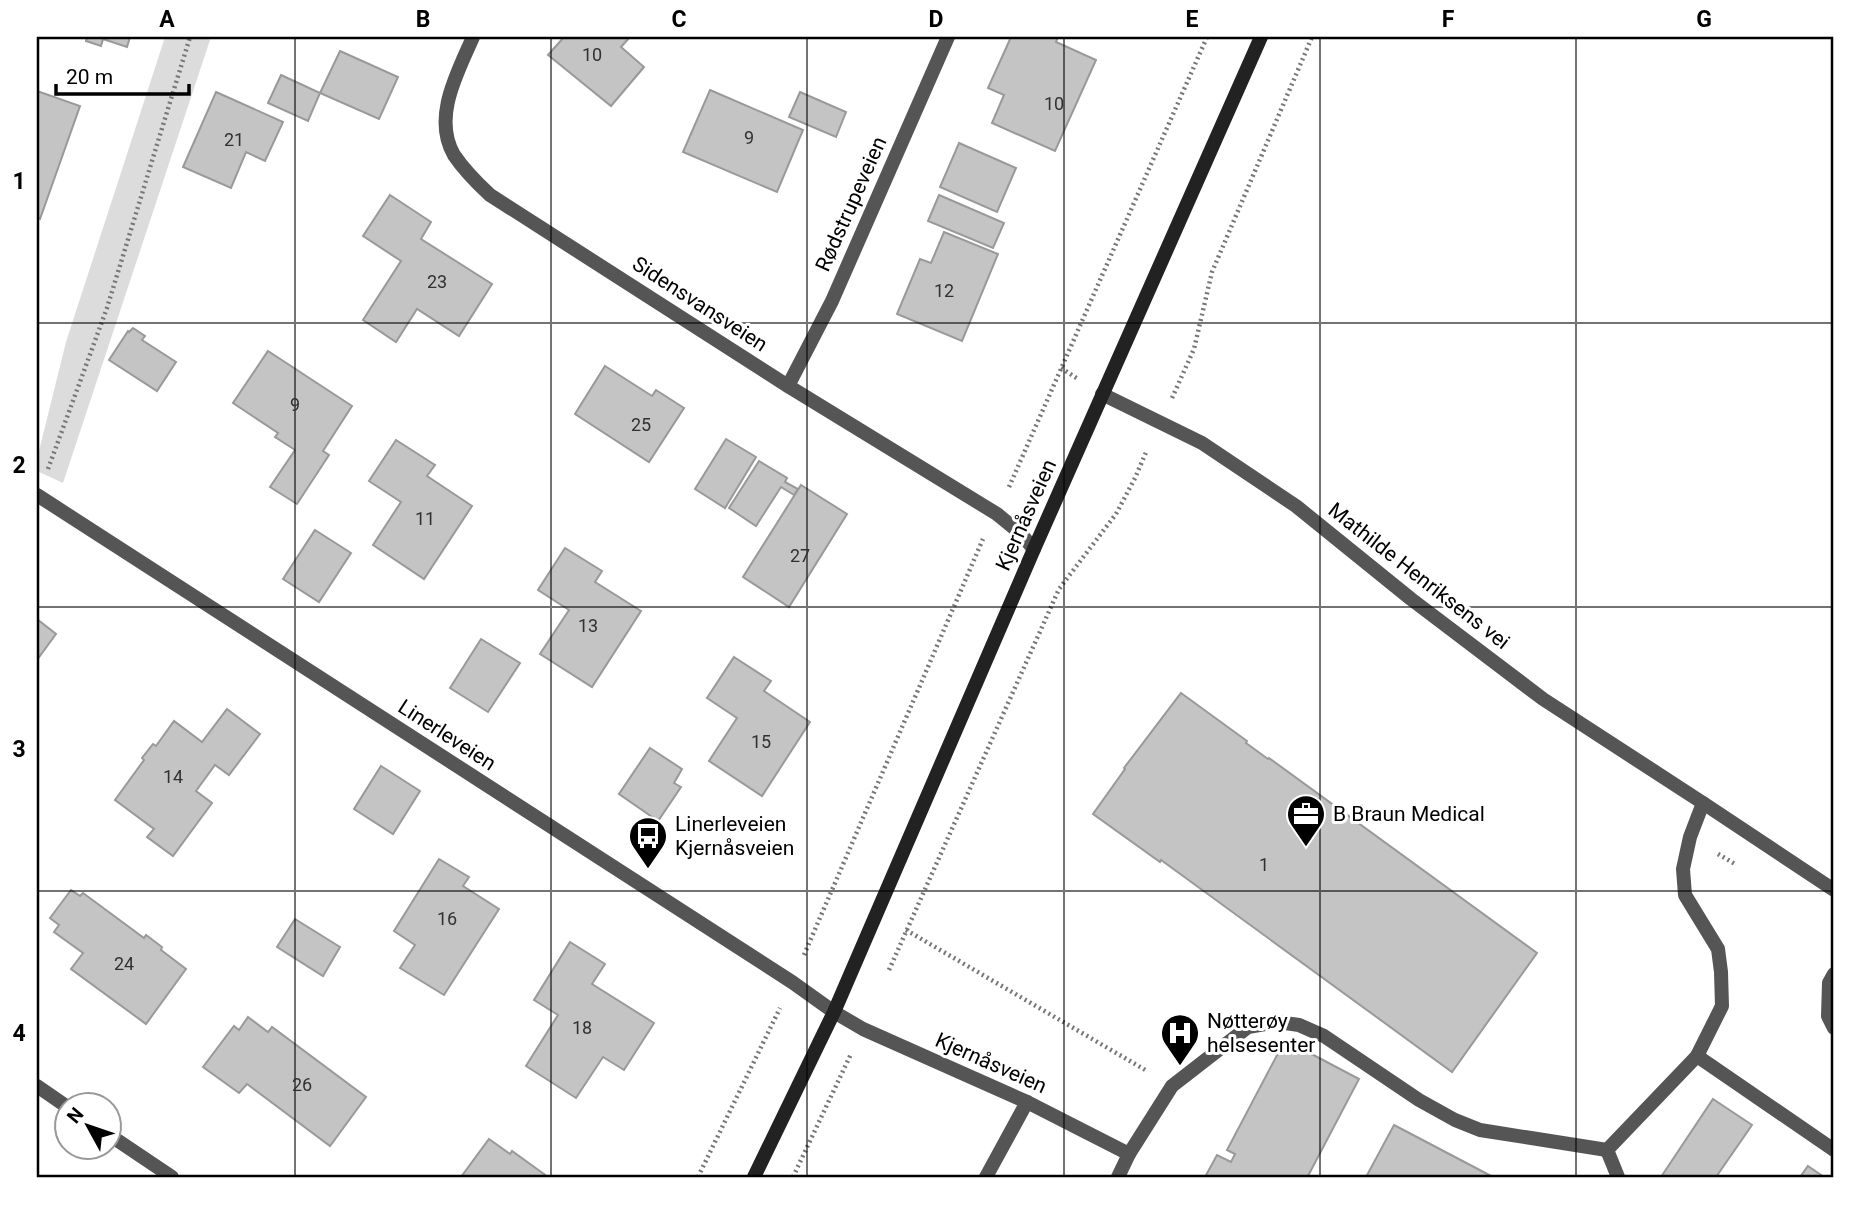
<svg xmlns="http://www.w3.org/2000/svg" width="1871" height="1214" viewBox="0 0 1871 1214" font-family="Roboto,sans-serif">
  <rect width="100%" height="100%" fill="#fff"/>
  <!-- green -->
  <polygon fill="#dcdcdc" points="165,37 211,37 63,483 37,471 37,459 66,342"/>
  <!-- building -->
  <g fill="#c4c4c4" stroke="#999" stroke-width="2">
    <polygon points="87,37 130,37 127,47 103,39 101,46 86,41"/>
    <polygon points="564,37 630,37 621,47 644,67 611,106 548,55"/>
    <polygon points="1011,37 1058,37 1056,42 1096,60 1055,151 992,123 1004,95 988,88"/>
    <polygon points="340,51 398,77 379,119 320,93"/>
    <polygon points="281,75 320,93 308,121 268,103"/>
    <polygon points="710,90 803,130 777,192 683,152"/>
    <polygon points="37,91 80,106 40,219 37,217"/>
    <polygon points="216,92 283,122 265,161 246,152 231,188 183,167"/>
    <polygon points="800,92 846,112 836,137 789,117"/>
    <polygon points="959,143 1016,168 997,212 940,187"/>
    <polygon points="390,195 431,222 421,239 492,284 459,336 417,309 396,342 363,320 401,261 363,236"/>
    <polygon points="939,195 1004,223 993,248 928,221"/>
    <polygon points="944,232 998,254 962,341 897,314 920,259 931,263"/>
    <polygon points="133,328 145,336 142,340 176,362 157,391 109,360 128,331 129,332"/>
    <polygon points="268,351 352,406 323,451 329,455 297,504 270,487 295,450 275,437 278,433 233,403"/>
    <polygon points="605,366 652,396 656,390 684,408 649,462 575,414"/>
    <polygon points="726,439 756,457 725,508 695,489"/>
    <polygon points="396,440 435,465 427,476 472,506 424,579 373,545 401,502 369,481"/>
    <polygon points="759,461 787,478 785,482 798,489 794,495 781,487 756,526 729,508"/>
    <polygon points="801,485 847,514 789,607 743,577"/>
    <polygon points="315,530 351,553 319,602 283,579"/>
    <polygon points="565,548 602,571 595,582 641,611 592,687 540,654 569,610 538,590"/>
    <polygon points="37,619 56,634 37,660"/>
    <polygon points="481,639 520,663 488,712 450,688"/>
    <polygon points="734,657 771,681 764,691 810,722 762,796 709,761 737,718 707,698"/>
    <polygon points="1181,693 1247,741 1246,743 1268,759 1269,758 1537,953 1452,1072 1161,860 1160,862 1093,814 1125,769 1124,768"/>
    <polygon points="227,709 260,734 229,775 215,765 196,791 212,803 173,856 147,837 154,829 115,800 144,760 142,758 153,744 156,746 174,721 202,742"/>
    <polygon points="650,748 682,769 674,783 681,787 658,821 619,794"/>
    <polygon points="381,766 420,791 393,834 354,809"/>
    <polygon points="439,859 469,877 463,886 499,909 444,995 400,968 415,945 394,931"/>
    <polygon points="71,890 80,896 83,893 144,938 146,935 162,947 161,950 186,969 146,1024 71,969 83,953 54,932 59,925 50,918"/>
    <polygon points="295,919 340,947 323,976 277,947"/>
    <polygon points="570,942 605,964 592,984 654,1023 624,1070 603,1057 576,1098 526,1066 558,1015 534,1000"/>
    <polygon points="248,1017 268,1032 272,1027 366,1097 330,1146 247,1084 239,1093 203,1067 234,1026 239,1030"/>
    <polygon points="1285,1040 1359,1079 1308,1176 1311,1177 1205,1177 1217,1155 1231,1162 1235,1154 1227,1150"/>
    <polygon points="1713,1099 1752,1125 1716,1177 1661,1177"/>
    <polygon points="1394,1125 1493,1177 1366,1177"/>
    <polygon points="489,1139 510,1154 512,1151 548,1177 461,1177"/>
    <polygon points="1808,1166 1824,1177 1800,1177"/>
  </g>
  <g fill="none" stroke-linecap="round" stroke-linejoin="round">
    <!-- path -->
    <g stroke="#777" stroke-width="4.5" stroke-dasharray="2 3.5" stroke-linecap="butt">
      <polyline points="1061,368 1078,379"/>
      <polyline points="1172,398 1194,349 1212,272 1312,37"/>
      <polyline points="48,469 107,308 190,37"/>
      <polyline points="1009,487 1207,37"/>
      <polyline points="1718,854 1735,864"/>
      <polyline points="906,930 1147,1071"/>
      <polyline points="804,955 983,539"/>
      <polyline points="889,970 1059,589 1116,514 1135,478 1147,450"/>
      <polyline points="698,1177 780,1008"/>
      <polyline points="793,1177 851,1054"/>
    </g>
    <!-- service -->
    <g stroke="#555" stroke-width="14">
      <polyline points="986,1177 1027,1102"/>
      <polyline points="1118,1177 1129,1154 1172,1086 1248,1027 1278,1022 1299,1025 1324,1036 1419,1100 1455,1120 1480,1130 1607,1150"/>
    </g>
    <!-- minor -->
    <g stroke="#555" stroke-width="14">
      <path d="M473 37C458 72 432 117 454 155 464 170 477 183 490 195L788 386 997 514 1019 532 1034 549"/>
      <polyline points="788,386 832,301 948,37"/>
      <polyline points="1102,394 1202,443 1296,506 1411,599 1543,699 1703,803 1690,837 1683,869 1685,895 1718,949 1721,972 1722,1006 1697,1056 1834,1150"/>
      <polyline points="37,495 792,982 834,1012 863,1029 1027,1102 1129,1154"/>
      <polyline points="1703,803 1834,890"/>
      <polyline points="1834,974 1829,983 1828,1016 1834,1028"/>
      <polyline points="37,1086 66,1106"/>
      <polyline points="108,1134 172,1177"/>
      <polyline points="1618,1177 1607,1150 1697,1056"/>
    </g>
    <!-- secondary -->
    <polyline stroke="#222" stroke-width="14" points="754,1177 834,1012 1034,549 1261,37"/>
  </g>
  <!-- grid -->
  <path fill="none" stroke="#000" stroke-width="2" stroke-opacity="0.55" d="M295 37V1177M551 37V1177M807 37V1177M1064 37V1177M1320 37V1177M1576 37V1177M37 323H1834M37 607H1834M37 891H1834"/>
  <!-- icons -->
  <defs>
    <symbol id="office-pin" viewBox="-11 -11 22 30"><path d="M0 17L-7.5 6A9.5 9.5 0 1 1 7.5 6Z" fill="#000" stroke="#fff"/><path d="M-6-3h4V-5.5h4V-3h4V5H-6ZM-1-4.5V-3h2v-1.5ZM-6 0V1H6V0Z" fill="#fff"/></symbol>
    <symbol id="bus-pin" viewBox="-11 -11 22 30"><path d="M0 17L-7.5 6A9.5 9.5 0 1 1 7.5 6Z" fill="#000" stroke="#fff"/><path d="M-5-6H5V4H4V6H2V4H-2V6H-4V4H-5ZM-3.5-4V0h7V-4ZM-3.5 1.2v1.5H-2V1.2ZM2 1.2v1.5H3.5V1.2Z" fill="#fff"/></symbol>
    <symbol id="hospital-pin" viewBox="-11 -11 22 30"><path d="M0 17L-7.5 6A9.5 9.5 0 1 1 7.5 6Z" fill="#000" stroke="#fff"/><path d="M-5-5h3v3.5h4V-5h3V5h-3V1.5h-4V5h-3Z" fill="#fff"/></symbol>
  </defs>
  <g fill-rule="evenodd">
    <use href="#office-pin" x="1284" y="792" width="44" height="60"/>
    <use href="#bus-pin" x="626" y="814" width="44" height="60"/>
    <use href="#hospital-pin" x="1158" y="1011" width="44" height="60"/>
  </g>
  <g text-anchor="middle" stroke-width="6" stroke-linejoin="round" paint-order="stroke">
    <!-- number labels -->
    <g font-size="18" fill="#313131">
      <text x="592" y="61">10</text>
      <text x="1054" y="110">10</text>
      <text x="749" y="144">9</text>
      <text x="234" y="146">21</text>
      <text x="437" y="288">23</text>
      <text x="944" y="297">12</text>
      <text x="295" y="411">9</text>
      <text x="641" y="431">25</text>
      <text x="425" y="525">11</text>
      <text x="800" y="562">27</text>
      <text x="588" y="632">13</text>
      <text x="761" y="748">15</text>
      <text x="173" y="783">14</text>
      <text x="1264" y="871">1</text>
      <text x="447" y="925">16</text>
      <text x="124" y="970">24</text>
      <text x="582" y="1034">18</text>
      <text x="302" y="1091">26</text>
    </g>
    <!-- street labels -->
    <g font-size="21" fill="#000" stroke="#fff">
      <text transform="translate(851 204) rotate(-66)" y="7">Rødstrupeveien</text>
      <text transform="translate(700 304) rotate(33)" y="7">Sidensvansveien</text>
      <text transform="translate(1026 515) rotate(-66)" y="7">Kjernåsveien</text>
      <text transform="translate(1419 576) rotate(38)" y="7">Mathilde Henriksens vei</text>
      <text transform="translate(447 735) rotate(33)" y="7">Linerleveien</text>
      <text transform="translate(991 1063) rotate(24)" y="7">Kjernåsveien</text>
    </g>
    <!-- poi labels -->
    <g font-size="21" fill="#000" stroke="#fff" text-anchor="start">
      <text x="1333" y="821">B Braun Medical</text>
      <text x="675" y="831">Linerleveien<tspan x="675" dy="24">Kjernåsveien</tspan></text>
      <text x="1207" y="1028">Nøtterøy<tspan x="1207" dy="24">helsesenter</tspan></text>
    </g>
  </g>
  <!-- border -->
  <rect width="1871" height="1214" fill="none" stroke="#ffffff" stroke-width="77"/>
  <!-- north arrow -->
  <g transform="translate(88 1126) rotate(310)"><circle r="33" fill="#ffffff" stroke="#999999" stroke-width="2"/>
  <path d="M0-5L12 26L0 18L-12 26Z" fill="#000000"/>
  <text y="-10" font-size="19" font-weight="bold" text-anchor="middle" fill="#000000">N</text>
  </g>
  <!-- scale -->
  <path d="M56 84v10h133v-10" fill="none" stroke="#000000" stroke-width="3.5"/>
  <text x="66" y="84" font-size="21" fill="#000000" stroke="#ffffff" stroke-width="5" paint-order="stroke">20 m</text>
  <rect x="38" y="38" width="1794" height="1138" fill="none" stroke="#000" stroke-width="2.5"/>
  <g font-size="23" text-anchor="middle" font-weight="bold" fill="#000">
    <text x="167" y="27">A</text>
    <text x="423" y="27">B</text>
    <text x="679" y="27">C</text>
    <text x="936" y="27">D</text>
    <text x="1192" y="27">E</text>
    <text x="1448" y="27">F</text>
    <text x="1704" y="27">G</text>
    <text x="19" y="189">1</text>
    <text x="19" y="473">2</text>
    <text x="19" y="757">3</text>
    <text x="19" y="1041">4</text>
  </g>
</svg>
